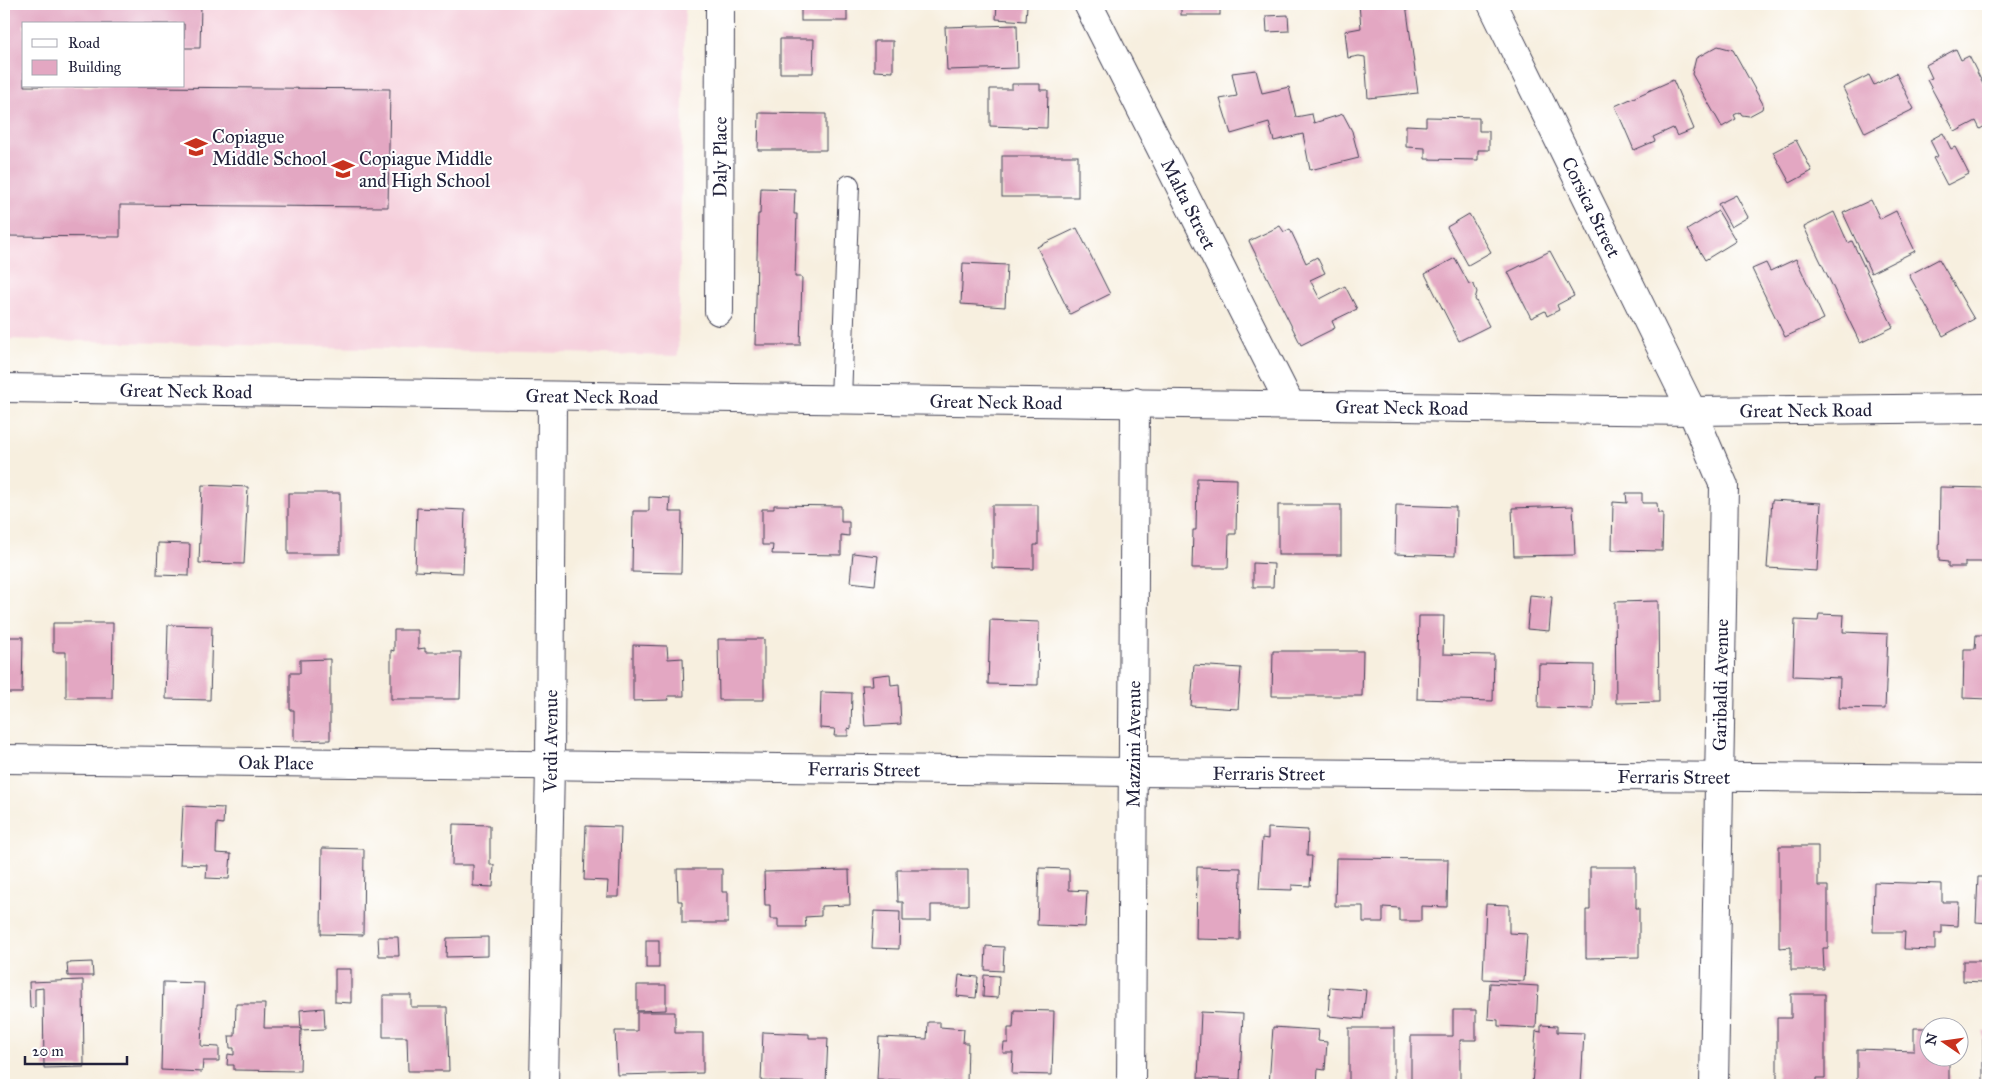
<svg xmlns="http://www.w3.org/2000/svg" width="1992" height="1089" viewBox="0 0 1992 1089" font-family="'IM FELL Great Primer',serif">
  <rect width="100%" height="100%" fill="#fff"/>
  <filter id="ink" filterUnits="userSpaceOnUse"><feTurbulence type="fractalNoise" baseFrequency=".02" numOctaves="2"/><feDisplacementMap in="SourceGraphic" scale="10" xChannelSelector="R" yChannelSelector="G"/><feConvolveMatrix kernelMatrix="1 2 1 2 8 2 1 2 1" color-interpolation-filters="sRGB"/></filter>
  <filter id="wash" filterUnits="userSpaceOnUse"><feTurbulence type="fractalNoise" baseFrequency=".0096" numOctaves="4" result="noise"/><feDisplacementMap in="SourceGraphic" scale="20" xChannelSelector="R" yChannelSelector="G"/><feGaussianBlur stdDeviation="1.12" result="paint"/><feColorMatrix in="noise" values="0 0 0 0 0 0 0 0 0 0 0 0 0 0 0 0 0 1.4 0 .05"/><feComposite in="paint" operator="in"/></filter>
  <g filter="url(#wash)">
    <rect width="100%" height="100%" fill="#f7efdf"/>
    <!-- built -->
    <path fill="#f5cfdb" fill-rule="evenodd" d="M4 4H685L678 356 4 339ZM24 24H184V86H24Z"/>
    <g id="blocks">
      <!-- building -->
      <g fill="#e3a7c2">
        <polygon points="4,4 201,4 200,48 184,48 184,24 24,24 24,86 390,89 388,207 120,205 120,237 4,236"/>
        <rect x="801" y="4" width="46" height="17"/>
        <polygon points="997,4 1027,5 1026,21 996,19"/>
        <rect x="1181" y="4" width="39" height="11"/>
        <polygon points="1359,4 1406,4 1418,93 1368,98 1365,57 1359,56 1348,58 1345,31 1361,28"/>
        <polygon points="1288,15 1289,31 1267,32 1266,16"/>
        <polygon points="1017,25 1018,68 947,70 945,27"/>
        <polygon points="780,39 814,39 813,73 780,73"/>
        <polygon points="874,41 893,41 893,72 874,71"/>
        <polygon points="1718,46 1733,50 1763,104 1762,109 1749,116 1742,115 1740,112 1734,115 1736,119 1722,127 1692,74 1696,58"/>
        <polygon points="1956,49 1961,60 1969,56 1988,94 1988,124 1980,129 1976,121 1955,132 1927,80 1932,78 1926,65"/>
        <polygon points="1256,70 1262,93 1289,87 1296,117 1312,114 1314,123 1343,114 1352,131 1359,158 1310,170 1303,134 1274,141 1269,123 1231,134 1220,99 1237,96 1232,73"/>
        <polygon points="1896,73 1914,109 1865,133 1843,88 1869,75 1874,85"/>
        <polygon points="1673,80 1694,129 1677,136 1673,128 1653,137 1655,141 1634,150 1615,106"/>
        <polygon points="1012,84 1040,84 1040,90 1048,90 1047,128 990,126 990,89 1012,89"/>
        <polygon points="759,113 826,114 826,150 758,150"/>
        <polygon points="1426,117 1479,118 1479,131 1489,131 1489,150 1478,150 1478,160 1425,159 1425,148 1406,147 1406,125 1426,126"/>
        <polygon points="1943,133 1951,149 1955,147 1969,174 1947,185 1933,158 1938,156 1930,140"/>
        <polygon points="1796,140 1812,171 1790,183 1773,152"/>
        <rect x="1002" y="156" width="76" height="41"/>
        <polygon points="761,188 795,189 794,214 797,214 795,277 802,277 800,345 755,345 758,214 760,214"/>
        <polygon points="1736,195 1748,217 1731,227 1718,204"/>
        <polygon points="1871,200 1880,219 1896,211 1915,251 1871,273 1843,213"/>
        <polygon points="1718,211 1736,241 1705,260 1687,230"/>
        <polygon points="1834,212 1848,243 1852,241 1893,327 1860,343 1804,227"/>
        <polygon points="1469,214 1491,252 1468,265 1447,227"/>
        <polygon points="1280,226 1284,232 1290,229 1306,263 1317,257 1325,273 1310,280 1320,299 1345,286 1357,309 1332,321 1335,328 1301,345 1249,241"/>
        <polygon points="1077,228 1110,294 1070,314 1037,247"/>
        <polygon points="1550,251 1574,296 1557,305 1559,310 1547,316 1545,311 1531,318 1508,272"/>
        <polygon points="1455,258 1469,284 1474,285 1477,292 1475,299 1489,326 1459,341 1425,274"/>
        <polygon points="1796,259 1824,319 1785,337 1752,269 1766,263 1770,271"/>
        <polygon points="1939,259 1974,319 1943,336 1909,275"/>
        <polygon points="963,263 1007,265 1005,307 961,304"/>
        <polygon points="1197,478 1237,479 1236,534 1229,534 1228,568 1192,568 1193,530 1196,530"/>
        <polygon points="202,485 248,487 244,564 199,563"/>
        <polygon points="1940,487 1987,488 1986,562 1965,562 1965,567 1948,567 1948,562 1939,561"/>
        <rect x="288" y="493" width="52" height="61"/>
        <polygon points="1626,493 1642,493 1642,503 1657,503 1658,513 1663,513 1662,551 1612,550 1613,502 1627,503"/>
        <polygon points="649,497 670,498 669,512 682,512 681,573 632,572 633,511 649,511"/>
        <polygon points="1772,500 1821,503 1817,571 1767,568"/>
        <polygon points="774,505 841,506 841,522 849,522 849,536 841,535 841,555 772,554 773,545 762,545 762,509 774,509"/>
        <polygon points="992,505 1038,505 1038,545 1034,545 1034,569 992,568"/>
        <rect x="1278" y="505" width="63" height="50"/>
        <polygon points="1396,505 1456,507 1455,556 1395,554"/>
        <polygon points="1573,506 1575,555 1514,556 1512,508"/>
        <polygon points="417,508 465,510 463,573 415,571"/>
        <polygon points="158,543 190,544 189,576 157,575"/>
        <polygon points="853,553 878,556 875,585 850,582"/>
        <polygon points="1253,563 1274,564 1273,587 1253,587"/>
        <polygon points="1530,595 1552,597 1549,631 1527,629"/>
        <polygon points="1658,601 1659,702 1616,703 1615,602"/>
        <polygon points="1819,614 1844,615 1843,632 1888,634 1885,709 1839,708 1840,678 1793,676 1795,620 1818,621"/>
        <polygon points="1419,616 1444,616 1443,654 1494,655 1493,701 1417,699"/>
        <polygon points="990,620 1039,622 1038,685 988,684"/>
        <polygon points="53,623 113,623 112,698 66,698 66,652 53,652"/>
        <polygon points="168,625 212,626 210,700 166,699"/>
        <polygon points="394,630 418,630 418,649 425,648 425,652 461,652 460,699 391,699 391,650 394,651"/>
        <polygon points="1976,635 1987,635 1988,699 1963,698 1964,649 1975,649"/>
        <polygon points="4,637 23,637 22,693 4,693"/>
        <polygon points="718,639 764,639 764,700 719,700"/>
        <polygon points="633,645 667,646 668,659 683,658 684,696 668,696 669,700 633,701"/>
        <polygon points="1273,651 1363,651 1362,696 1272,696"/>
        <polygon points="330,659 330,740 294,741 294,710 290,710 290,673 300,673 300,660"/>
        <polygon points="1539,664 1594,665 1593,709 1538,708"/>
        <polygon points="1194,665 1241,668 1238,709 1191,706"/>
        <polygon points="890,674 891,685 899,684 901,724 865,726 862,685 873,685 872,676"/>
        <polygon points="821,692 852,693 851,729 848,728 848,736 834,736 835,729 820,728"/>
        <polygon points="183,806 224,808 223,824 217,823 216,853 231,854 229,879 206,878 207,865 180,864"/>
        <polygon points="453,824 490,825 490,865 494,865 493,887 473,886 473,865 452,865"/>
        <polygon points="586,826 621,827 619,897 607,897 608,881 584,880"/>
        <polygon points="1268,828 1308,830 1307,856 1312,856 1310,886 1292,885 1292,890 1259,889 1262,838 1268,839"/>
        <polygon points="1779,846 1818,846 1818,886 1828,886 1828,948 1823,948 1824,970 1791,970 1791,947 1779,948"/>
        <polygon points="322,848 364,849 363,935 321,934"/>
        <polygon points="1336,858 1448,859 1447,907 1421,906 1421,921 1399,921 1399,908 1383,907 1383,922 1363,922 1363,906 1335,906"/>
        <polygon points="1197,867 1241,868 1240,940 1196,939"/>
        <polygon points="1590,867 1636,867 1636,908 1639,908 1639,957 1586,958 1586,910 1590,910"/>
        <polygon points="1039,868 1069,869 1069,890 1087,891 1085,927 1037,925"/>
        <polygon points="677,869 722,869 722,892 728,892 728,923 682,923 682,901 678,901"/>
        <polygon points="849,870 850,905 821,906 821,916 805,917 806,927 778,927 778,919 770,919 770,905 765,905 764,872"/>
        <polygon points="897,870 968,870 968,905 931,905 931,921 903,921 903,902 898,902"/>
        <polygon points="1978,877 1988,877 1988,923 1976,922"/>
        <polygon points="1874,882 1942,884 1942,902 1959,902 1958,926 1942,925 1942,933 1935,933 1935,950 1904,949 1905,932 1873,932"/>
        <polygon points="1486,904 1509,905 1509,933 1527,934 1524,981 1483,979"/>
        <polygon points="874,911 900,912 899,949 872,948"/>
        <polygon points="378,937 398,937 399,956 379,956"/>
        <polygon points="488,937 488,956 446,957 447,938"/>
        <rect x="646" y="940" width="13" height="28"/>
        <polygon points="986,946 1004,947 1003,971 985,970"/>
        <polygon points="1963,961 1982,961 1982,982 1963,981"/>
        <polygon points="92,962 93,976 68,976 67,963"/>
        <polygon points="335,969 351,969 351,1003 335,1002"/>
        <polygon points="959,975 978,977 976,998 957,996"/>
        <polygon points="984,975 999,976 998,998 983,997"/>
        <polygon points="83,980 84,1067 44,1068 43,988 35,989 35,1007 30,1008 29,982"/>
        <polygon points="163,982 204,983 201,1046 219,1047 219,1061 203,1061 202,1072 161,1070"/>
        <polygon points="1490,983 1538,986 1536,1028 1498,1026 1498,1020 1488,1019"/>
        <polygon points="637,985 666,985 666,1010 637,1011"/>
        <polygon points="1330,987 1366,990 1363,1019 1328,1016"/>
        <polygon points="1791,994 1825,994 1825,1078 1816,1078 1816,1085 1777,1085 1777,1018 1791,1018"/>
        <polygon points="383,995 411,995 411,1007 447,1007 449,1071 408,1071 407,1037 383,1037"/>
        <polygon points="236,1004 265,1004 264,1028 301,1028 300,1071 234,1070 234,1065 227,1065 228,1054 234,1055 234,1048 230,1048 229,1036 235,1036"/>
        <polygon points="324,1008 325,1029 301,1030 300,1010"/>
        <polygon points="1014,1010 1054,1011 1052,1075 1012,1074 1013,1053 1003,1053 1004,1043 1008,1043 1008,1028 1013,1028"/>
        <polygon points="1453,1010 1476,1010 1476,1040 1460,1040 1460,1085 1411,1085 1411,1036 1453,1036"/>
        <polygon points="637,1012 675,1012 675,1033 703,1033 703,1073 617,1075 615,1031 637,1031"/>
        <polygon points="1201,1012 1243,1014 1240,1080 1198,1078"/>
        <polygon points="928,1022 940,1022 940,1027 964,1029 963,1043 968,1043 967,1083 877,1079 879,1037 927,1039"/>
        <polygon points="1541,1025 1557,1026 1557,1032 1584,1033 1581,1085 1532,1085 1536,1031 1541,1032"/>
        <polygon points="1273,1027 1319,1030 1318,1041 1327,1042 1325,1070 1318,1069 1317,1085 1269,1085"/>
        <rect x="1349" y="1028" width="45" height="57"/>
        <polygon points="1914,1028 1930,1028 1930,1056 1949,1056 1949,1085 1857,1085 1857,1049 1914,1051"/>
        <polygon points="763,1032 809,1034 809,1038 828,1038 826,1083 761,1081"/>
        <rect x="1983" y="1032" width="5" height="53"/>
        <polygon points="1596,1080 1621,1082 1621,1085 1595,1085"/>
      </g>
    </g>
  </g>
  <g filter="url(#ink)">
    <use href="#blocks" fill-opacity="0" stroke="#424154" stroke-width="1"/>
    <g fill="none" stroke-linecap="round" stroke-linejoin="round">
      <defs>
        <polyline id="lane" points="841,399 849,185"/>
        <g id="street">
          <path id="s1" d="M1088 4 1290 404"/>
          <path id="s2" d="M1492 4 1692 411 1724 486 1714 1085"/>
          <path id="s3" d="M719 311 720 4"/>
          <path id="s4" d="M4 759 1133 772 1988 779"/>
          <path id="s5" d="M544 1085 550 765 552 397"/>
          <path id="s6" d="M1131 1085 1135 402"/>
        </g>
        <g id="secondary">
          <path id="s7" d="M4 388 1692 411 1988 408"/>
        </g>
      </defs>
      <!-- lane casing -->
      <use href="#lane" stroke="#424154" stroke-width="22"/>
      <!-- street casing -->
      <use href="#street" stroke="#424154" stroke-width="30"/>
      <!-- secondary casing -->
      <use href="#secondary" stroke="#424154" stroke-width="30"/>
      <!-- lane -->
      <use href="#lane" stroke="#fff" stroke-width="20"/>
      <!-- street -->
      <use href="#street" stroke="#fff" stroke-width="28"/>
      <!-- secondary -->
      <use href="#secondary" stroke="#fff" stroke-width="28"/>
    </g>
  </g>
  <!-- icons -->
  <defs>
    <symbol id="school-bare" viewBox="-9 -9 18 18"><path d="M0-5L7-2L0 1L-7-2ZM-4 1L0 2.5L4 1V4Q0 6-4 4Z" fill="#c8321e" stroke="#fff" stroke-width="2.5" paint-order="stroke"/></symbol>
  </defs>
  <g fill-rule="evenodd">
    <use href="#school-bare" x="180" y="131" width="32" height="32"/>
    <use href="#school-bare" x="327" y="153" width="32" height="32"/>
  </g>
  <g text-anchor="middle" stroke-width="4" stroke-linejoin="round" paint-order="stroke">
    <!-- poi labels -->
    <g font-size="19" fill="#22223b" stroke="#fff" text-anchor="start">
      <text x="212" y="143">Copiague<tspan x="212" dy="22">Middle School</tspan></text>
      <text x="359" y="165">Copiague Middle<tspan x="359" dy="22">and High School</tspan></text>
    </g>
    <!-- street labels -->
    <g font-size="19" fill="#22223b" stroke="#fff">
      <text dy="7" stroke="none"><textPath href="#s3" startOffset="154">Daly Place</textPath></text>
      <text dy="7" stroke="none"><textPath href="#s1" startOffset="224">Malta Street</textPath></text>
      <text dy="7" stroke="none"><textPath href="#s2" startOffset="226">Corsica Street</textPath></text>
      <text dy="7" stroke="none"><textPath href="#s7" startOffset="182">Great Neck Road</textPath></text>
      <text dy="7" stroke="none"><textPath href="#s7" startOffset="588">Great Neck Road</textPath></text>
      <text dy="7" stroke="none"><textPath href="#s7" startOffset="992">Great Neck Road</textPath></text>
      <text dy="7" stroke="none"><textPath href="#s7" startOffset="1398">Great Neck Road</textPath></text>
      <text dy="7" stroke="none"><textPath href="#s7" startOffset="1802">Great Neck Road</textPath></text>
      <text transform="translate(1720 685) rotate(-89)" y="7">Garibaldi Avenue</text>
      <text dy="7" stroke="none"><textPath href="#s5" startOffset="344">Verdi Avenue</textPath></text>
      <text dy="7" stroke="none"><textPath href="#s6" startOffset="341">Mazzini Avenue</textPath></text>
      <text dy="7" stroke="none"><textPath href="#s4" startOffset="272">Oak Place</textPath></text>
      <text dy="7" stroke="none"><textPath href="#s4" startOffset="860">Ferraris Street</textPath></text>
      <text dy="7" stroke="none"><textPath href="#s4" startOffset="1265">Ferraris Street</textPath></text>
      <text dy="7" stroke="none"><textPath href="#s4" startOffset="1670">Ferraris Street</textPath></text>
    </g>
  </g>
  <!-- margin -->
  <rect width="1992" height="1089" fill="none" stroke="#fff" stroke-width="20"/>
  <!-- legend -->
  <rect x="22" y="22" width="162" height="65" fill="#ffffff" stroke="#a7a7b1"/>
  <rect x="32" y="39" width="25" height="8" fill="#ffffff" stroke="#a7a7b1"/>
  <text x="68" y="48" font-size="15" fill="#22223b">Road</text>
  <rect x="32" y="60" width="25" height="15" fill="#e3a7c2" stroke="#a7a7b1"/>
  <text x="68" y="72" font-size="15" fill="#22223b">Building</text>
  <!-- north arrow -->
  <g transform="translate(1944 1042) rotate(283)"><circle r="24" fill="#ffffff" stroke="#a7a7b1"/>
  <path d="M0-4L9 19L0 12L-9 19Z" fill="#c8321e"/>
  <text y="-8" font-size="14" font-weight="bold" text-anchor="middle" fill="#22223b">N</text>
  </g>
  <!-- scale -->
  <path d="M25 1056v8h102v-8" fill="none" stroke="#22223b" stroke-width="2.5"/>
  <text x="32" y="1056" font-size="15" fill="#22223b" stroke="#ffffff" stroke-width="4" paint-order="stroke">20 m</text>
</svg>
